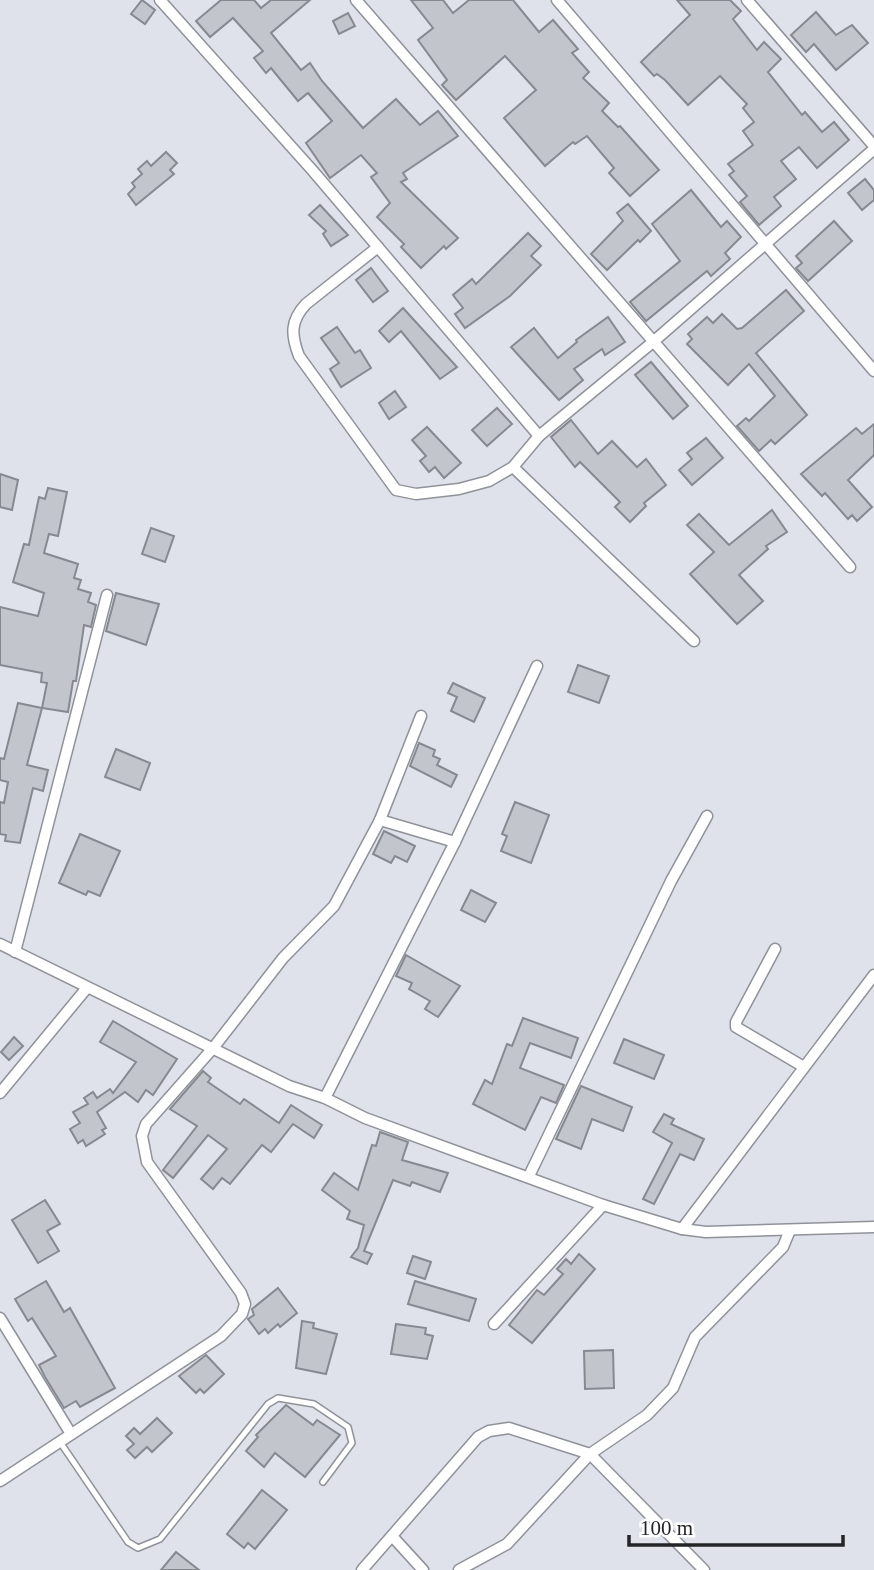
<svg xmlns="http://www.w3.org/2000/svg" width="874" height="1570" viewBox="0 0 874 1570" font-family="'Times New Roman',serif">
  <rect width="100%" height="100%" fill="#dfe2ea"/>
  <!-- building -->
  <g fill="#c3c5cd" stroke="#878991" stroke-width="2">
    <polygon points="142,0 155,10 145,24 131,14"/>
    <polygon points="221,0 254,0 261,8 271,0 310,0 271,33 301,70 310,63 322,81 363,128 396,99 420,125 438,111 458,136 403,173 407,179 401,182 458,238 446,249 444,246 421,268 401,247 404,244 377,217 390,203 371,177 377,173 361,155 330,178 306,143 332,121 308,93 298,101 271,68 266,73 254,58 263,51 233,18 210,37 196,21"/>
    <polygon points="411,0 443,0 453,13 469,0 513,0 539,32 553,20 578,49 572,53 589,72 583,78 609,103 602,111 618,127 620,126 659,170 630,196 609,173 614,168 587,136 575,144 573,142 545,166 504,118 536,90 505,56 456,100 442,85 447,80 418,40 433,28"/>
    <polygon points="677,0 730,0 741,11 733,19 757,50 764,42 781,59 768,72 802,115 805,112 822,132 834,122 849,140 817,168 799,147 781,161 796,179 774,197 781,206 759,225 740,202 747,196 729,175 734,171 728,164 753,145 743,131 754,122 743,108 747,104 720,76 688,105 665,80 657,74 654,76 641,62 690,15"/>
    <polygon points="816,12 836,35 852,25 868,43 836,70 814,44 806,52 791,35"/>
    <polygon points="348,13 355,26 339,34 333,21"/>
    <polygon points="166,152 177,163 170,170 174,174 136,205 128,194 135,187 132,183 142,174 138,169 147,161 151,166"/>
    <polygon points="865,179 874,190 874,200 862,210 848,193"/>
    <polygon points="691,190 721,227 727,221 741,237 725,253 730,259 711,276 707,271 646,321 630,302 680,261 652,224"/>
    <polygon points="628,204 651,231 640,242 638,240 607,270 591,254 623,221 617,213"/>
    <polygon points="320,205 348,235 331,246 323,234 326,231 309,215"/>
    <polygon points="834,221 852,241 808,281 796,268 802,263 796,256"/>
    <polygon points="528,233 541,246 531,256 541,265 510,296 465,328 455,314 463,308 453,295 472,279 476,284"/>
    <polygon points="371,268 388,291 373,302 356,280"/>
    <polygon points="786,290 804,311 756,353 807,415 775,444 771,440 759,451 737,426 746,418 749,421 775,396 749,364 728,385 687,344 692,339 688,334 707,317 713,323 722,314 737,329 742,328"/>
    <polygon points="403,308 457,367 440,379 401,331 389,342 379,331"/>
    <polygon points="608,317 625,342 605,355 602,349 574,369 583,380 559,400 511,347 534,328 558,358 577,342 576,340"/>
    <polygon points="337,327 355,353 360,350 371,368 341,387 330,369 339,363 321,338"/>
    <polygon points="651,362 688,406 673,419 635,375"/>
    <polygon points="395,391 406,407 389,419 379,403"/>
    <polygon points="497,408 512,424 487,446 472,430"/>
    <polygon points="571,420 598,454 612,441 637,467 646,459 666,485 644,503 646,506 630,522 615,507 620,502 580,462 575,467 551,437"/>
    <polygon points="874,424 874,455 848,480 872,507 857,521 852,515 848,519 825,493 822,496 801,474 856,428 862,434"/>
    <polygon points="427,427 461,463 444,478 435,467 429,472 420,461 426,456 412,440"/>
    <polygon points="706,438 723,458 692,485 679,470 692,459 687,453"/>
    <polygon points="0,474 18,480 12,510 0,507"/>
    <polygon points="48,488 67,492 58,536 49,534 44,553 78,564 74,578 81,580 78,589 91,593 88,602 96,605 91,627 84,625 76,681 73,681 68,712 42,708 47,683 41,682 42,673 0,665 0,607 38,616 44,593 13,582 24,544 29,545 39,497 45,499"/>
    <polygon points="772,510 787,532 766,546 768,549 739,575 763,601 737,624 690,574 714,552 687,525 699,514 729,545"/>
    <polygon points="151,528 174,536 165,562 142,554"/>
    <polygon points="116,593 159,604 146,645 106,631"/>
    <polygon points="578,665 609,676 599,703 568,692"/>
    <polygon points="453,683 485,698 474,722 451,711 457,697 448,693"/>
    <polygon points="18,703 42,708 27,765 48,770 43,791 33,788 20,843 5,841 6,835 0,834 0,802 4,803 8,782 0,780 0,758 4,759"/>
    <polygon points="419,743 435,750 433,756 440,759 437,765 457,775 451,787 410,766"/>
    <polygon points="116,749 150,763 140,790 105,777"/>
    <polygon points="515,802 549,815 531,863 501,851 507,836 502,834"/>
    <polygon points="384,831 415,846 407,862 395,856 391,863 373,854"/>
    <polygon points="80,834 120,851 100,896 88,891 86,895 59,883"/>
    <polygon points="471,890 496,903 485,922 461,910"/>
    <polygon points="406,955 460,986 438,1017 425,1009 430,1001 409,989 412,983 396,976"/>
    <polygon points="523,1018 578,1038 571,1058 530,1043 520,1068 564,1085 556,1103 541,1097 525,1130 473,1104 485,1080 492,1084 507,1044 512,1046"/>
    <polygon points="113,1021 177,1059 153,1095 146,1090 138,1102 125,1092 97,1112 106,1128 102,1130 105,1134 86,1146 83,1140 78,1143 70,1129 80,1123 73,1112 88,1104 84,1098 93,1092 97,1098 110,1089 113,1093 136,1062 100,1042"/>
    <polygon points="14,1037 23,1046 9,1060 1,1052"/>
    <polygon points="624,1039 664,1055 654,1079 614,1063"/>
    <polygon points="203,1071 211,1078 208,1082 240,1104 244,1099 279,1123 291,1105 322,1125 314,1138 293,1124 271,1152 262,1145 230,1184 222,1178 213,1189 201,1179 227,1149 208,1135 173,1178 163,1170 197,1126 170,1109"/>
    <polygon points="581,1086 632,1107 623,1131 592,1119 581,1149 556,1139"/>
    <polygon points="664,1114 674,1119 671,1124 704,1139 694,1160 680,1154 654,1204 643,1199 672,1143 653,1132"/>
    <polygon points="380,1132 408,1142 402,1160 448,1173 440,1192 412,1182 410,1186 393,1180 364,1251 372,1254 367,1264 351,1257 358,1248 364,1225 347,1219 350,1211 322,1190 334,1173 358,1190 372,1145 376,1146"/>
    <polygon points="45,1200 60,1224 47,1231 59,1251 38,1263 12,1220"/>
    <polygon points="579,1254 595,1269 532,1343 509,1325 537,1290 544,1295 563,1274 557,1269 566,1259 571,1264"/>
    <polygon points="413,1256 431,1262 425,1279 407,1273"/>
    <polygon points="46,1281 64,1312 70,1308 115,1388 80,1407 76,1401 64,1408 45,1377 39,1365 56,1356 32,1318 28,1321 15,1299"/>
    <polygon points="415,1281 476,1299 469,1321 408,1304"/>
    <polygon points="278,1288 297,1313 280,1327 278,1324 268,1333 265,1329 259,1334 248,1319 254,1315 252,1309"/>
    <polygon points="302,1321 314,1323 313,1328 337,1334 326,1374 296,1368"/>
    <polygon points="396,1324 426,1328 425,1334 433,1336 427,1359 391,1354"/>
    <polygon points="613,1350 614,1388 585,1389 584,1351"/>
    <polygon points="206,1355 224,1374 204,1393 200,1389 196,1393 179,1376"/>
    <polygon points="286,1405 313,1425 317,1420 340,1435 305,1477 275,1453 264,1467 246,1451 258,1437 256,1435"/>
    <polygon points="157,1418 172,1433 152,1452 147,1447 135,1458 127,1450 134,1444 126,1436 134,1428 140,1434"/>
    <polygon points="262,1490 287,1510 255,1549 248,1543 244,1548 227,1534"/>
    <polygon points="176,1552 199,1570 161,1570"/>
  </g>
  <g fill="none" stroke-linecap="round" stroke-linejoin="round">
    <defs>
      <polyline id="lane" points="60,1442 128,1542 138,1548 160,1539 268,1404 278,1398 314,1404 348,1427 352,1443 323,1482"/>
      <g id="street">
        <polyline points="160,0 313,171 539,436"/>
        <polyline points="356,0 850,567"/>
        <polyline points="557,0 874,371"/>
        <polyline points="747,0 874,146"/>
        <path d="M378 247 306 304C290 321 291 335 299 356L396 490 416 494 459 489 489 481 513 467 539 436 653 342 874 149"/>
        <polyline points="513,467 694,641"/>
        <polyline points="380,820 455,842"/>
        <polyline points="0,944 289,1086 325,1098 365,1118 603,1205 682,1229 706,1232 874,1227"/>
        <polyline points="775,949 736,1022 736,1027 804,1067"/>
        <polyline points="15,952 107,595"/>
        <polyline points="0,1093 86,989"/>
        <polyline points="325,1098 455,842 537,666"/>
        <polyline points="529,1176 671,881 707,816"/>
        <polyline points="682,1229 874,975"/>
        <polyline points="0,1318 71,1434"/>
        <polyline points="494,1324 603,1205"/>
        <polyline points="0,1481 221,1336 242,1314 245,1304 241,1293 147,1162 142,1136 146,1124 214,1047 283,958 334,906 380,820 421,716"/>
        <polyline points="392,1536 423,1570"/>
        <polyline points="362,1570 478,1437 489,1431 509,1428 590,1454 704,1570"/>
        <polyline points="459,1570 507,1544 590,1454 647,1415 673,1388 695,1337 783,1247 790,1230"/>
      </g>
    </defs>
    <!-- lane casing -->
    <use href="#lane" stroke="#90929a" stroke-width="8"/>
    <!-- street casing -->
    <use href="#street" stroke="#90929a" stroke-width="13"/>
    <!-- lane -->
    <use href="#lane" stroke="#fff" stroke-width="5"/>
    <!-- street -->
    <use href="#street" stroke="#fff" stroke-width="10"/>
  </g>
  <!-- scale -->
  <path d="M629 1535v10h214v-10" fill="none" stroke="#232427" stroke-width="3.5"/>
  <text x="640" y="1535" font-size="21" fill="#232427" stroke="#ffffff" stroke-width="5" paint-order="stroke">100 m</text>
</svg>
